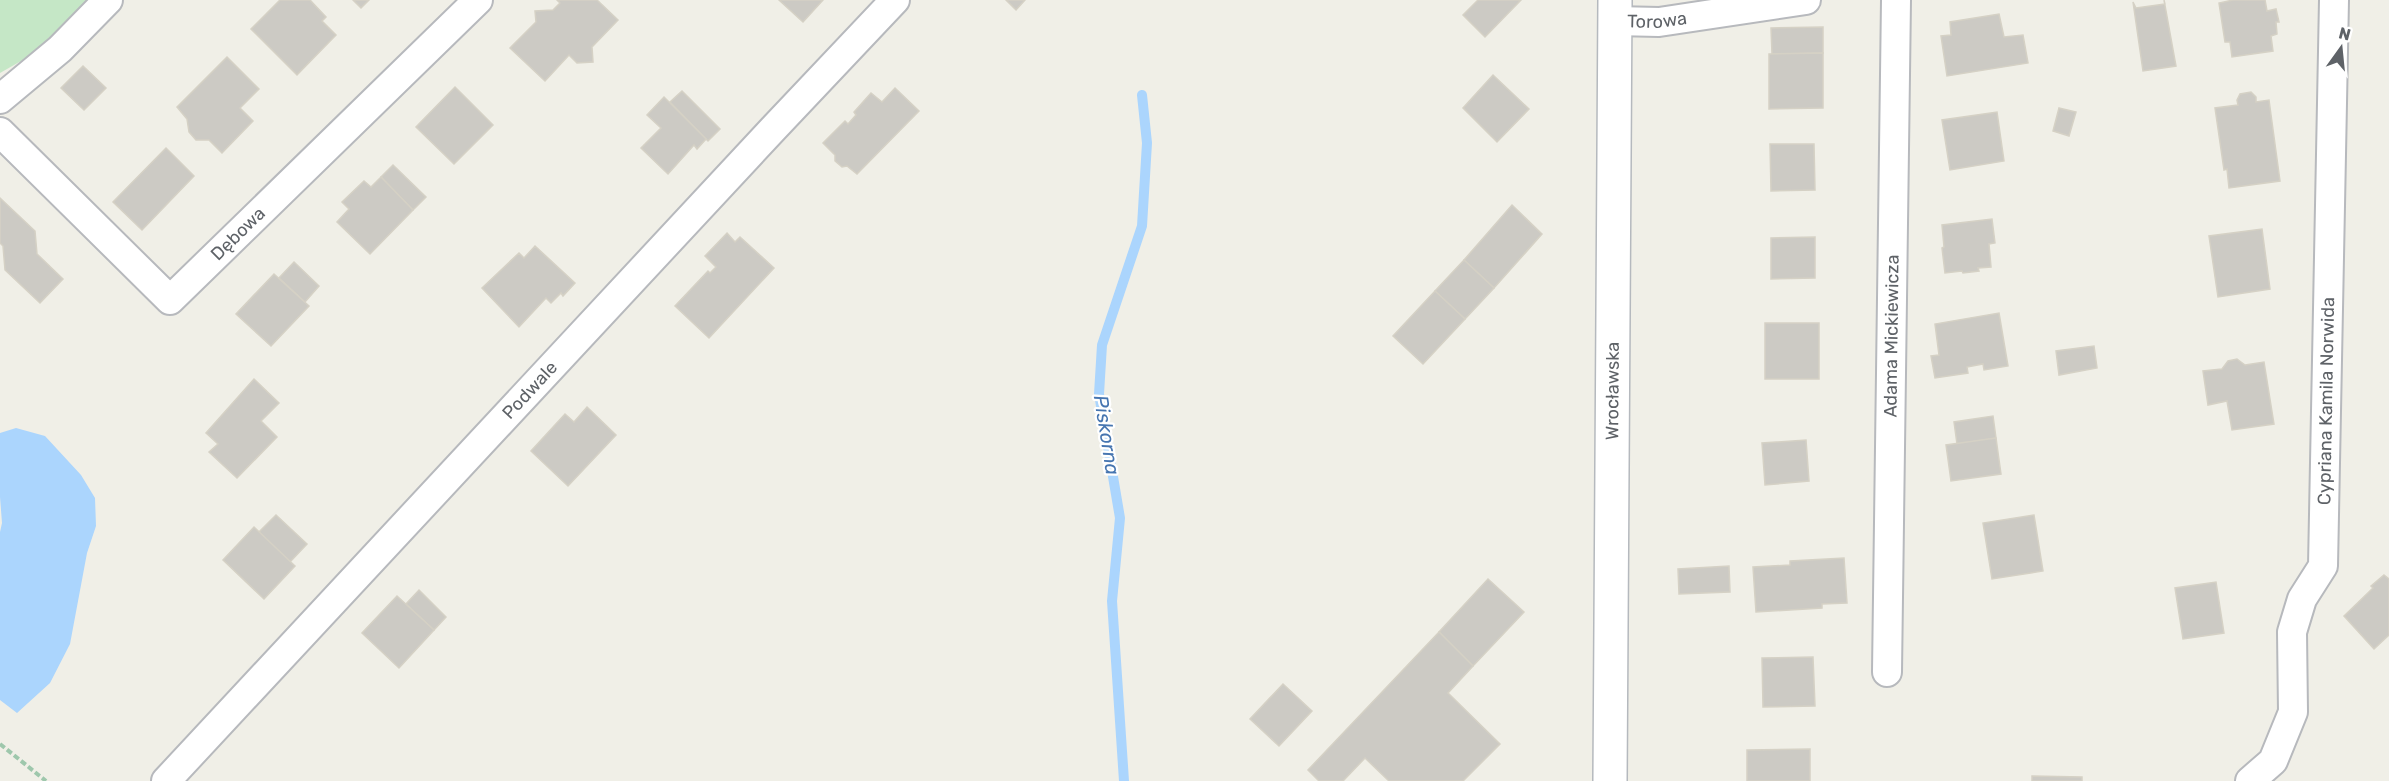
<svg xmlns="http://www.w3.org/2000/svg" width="2389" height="781" viewBox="0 0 2389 781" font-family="Rubik,sans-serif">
  <rect width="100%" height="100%" fill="#f0efe7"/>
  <!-- green -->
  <polygon fill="#c5e7c6" points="0,0 93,0 35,53 0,73"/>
  <!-- water -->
  <polygon fill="#abd5fd" points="16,428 45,436 81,475 95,498 96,526 87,553 70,644 50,683 17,713 0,700 0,532 2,523 0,497 0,433"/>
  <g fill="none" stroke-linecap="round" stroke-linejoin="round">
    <!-- stream -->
    <polyline stroke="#abd5fd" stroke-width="10" points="1124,781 1112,601 1120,518 1099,394 1102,345 1142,226 1147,143 1142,95"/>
  </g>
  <!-- building -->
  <g fill="#cccac4" stroke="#d5d1c5" stroke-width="1.5">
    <polygon points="280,0 310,0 326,17 322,21 336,35 297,75 251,29"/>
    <polygon points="353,0 369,0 361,8"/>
    <polygon points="557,0 597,0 618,20 592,47 593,62 577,63 569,55 545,81 510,48 536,22 535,11 553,10 560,3"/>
    <polygon points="779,0 823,0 803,22"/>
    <polygon points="1006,0 1025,0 1016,10"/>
    <polygon points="1478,0 1521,0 1485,37 1463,15"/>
    <polygon points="2164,0 2176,66 2143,71 2133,2 2136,8 2165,4"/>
    <polygon points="2265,0 2267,11 2276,9 2279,22 2276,22 2277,34 2271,36 2273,51 2232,57 2230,42 2225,42 2219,3 2233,0"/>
    <polygon points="1999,14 2004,37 2023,35 2028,63 1947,76 1941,36 1951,35 1950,22"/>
    <polygon points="1823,27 1823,53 1772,54 1771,28"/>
    <polygon points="1823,53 1823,108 1769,109 1769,54"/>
    <polygon points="227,57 259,89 240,108 253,121 222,153 209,140 196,140 189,132 187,119 177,107"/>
    <polygon points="83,66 106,88 84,110 61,88"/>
    <polygon points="1493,75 1529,109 1497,142 1463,108"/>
    <polygon points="455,87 493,125 454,164 416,127"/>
    <polygon points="895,88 919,111 857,174 847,166 842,167 835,161 835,155 823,143 845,121 848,124 856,115 854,112 871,93 882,102"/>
    <polygon points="682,91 720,129 708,141 670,102"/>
    <polygon points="2251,92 2256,97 2256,102 2269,100 2280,181 2229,188 2227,169 2224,170 2215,108 2238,105 2237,100 2240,94"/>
    <polygon points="664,97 706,139 697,149 694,145 668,174 641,148 661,128 647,115"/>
    <polygon points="2059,108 2076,112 2069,136 2053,131"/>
    <polygon points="1997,112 2004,161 1950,170 1942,120"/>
    <polygon points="1770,144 1814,144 1815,190 1771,191"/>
    <polygon points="166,148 194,176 142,230 113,202"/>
    <polygon points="393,165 426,197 413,210 381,177"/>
    <polygon points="381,177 413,210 370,254 337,222 349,209 342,202 364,181 371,187"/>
    <polygon points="0,198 35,231 37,254 63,279 40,303 5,270 3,246 0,243"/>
    <polygon points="1512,205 1542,234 1494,288 1464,260"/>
    <polygon points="1992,219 1995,243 1989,244 1991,267 1978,268 1979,271 1963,273 1962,271 1945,273 1942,248 1944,247 1942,225"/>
    <polygon points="2262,229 2270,289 2218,297 2209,236"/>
    <polygon points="727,233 735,242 740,237 774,268 709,338 675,306 708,271 710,273 716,267 705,256"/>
    <polygon points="1815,237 1815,278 1771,279 1771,238"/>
    <polygon points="535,246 575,283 563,296 561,293 551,303 546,298 519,327 482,288 519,253 524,258"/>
    <polygon points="1464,260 1494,288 1465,319 1435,291"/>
    <polygon points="294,262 319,286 305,302 279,278"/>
    <polygon points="274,274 309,306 271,346 236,314"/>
    <polygon points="1435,291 1465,319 1423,364 1393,336"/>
    <polygon points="1999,313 2008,366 1984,370 1983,364 1967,367 1968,373 1935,378 1931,356 1939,355 1935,324"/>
    <rect x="1765" y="323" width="54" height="56"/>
    <polygon points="2094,346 2097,368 2059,375 2056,351"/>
    <polygon points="2237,359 2245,365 2264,362 2274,424 2232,430 2227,401 2208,405 2203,371 2222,369 2228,361"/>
    <polygon points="254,379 279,403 261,421 277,437 237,478 209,452 218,444 206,433"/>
    <polygon points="587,407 616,435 568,486 531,451 565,414 574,422"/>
    <polygon points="1993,416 1996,438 1957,444 1954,422"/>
    <polygon points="1996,438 2001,474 1951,481 1946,445"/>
    <polygon points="1806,440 1809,481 1765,485 1762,443"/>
    <polygon points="276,515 307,544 290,562 259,532"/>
    <polygon points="2034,515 2043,571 1992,579 1983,523"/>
    <polygon points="254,527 295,566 264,599 223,560"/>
    <polygon points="1844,558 1847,603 1822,604 1822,608 1756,612 1753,567 1790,565 1790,561"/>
    <polygon points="1729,566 1730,592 1679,594 1678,569"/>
    <polygon points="2384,575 2389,579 2389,635 2374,649 2344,616 2373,588 2371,586"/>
    <polygon points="1488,579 1524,612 1473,666 1439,632"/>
    <polygon points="2216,582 2224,633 2183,639 2175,588"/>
    <polygon points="419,590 446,617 434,630 406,604"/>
    <polygon points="397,596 434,630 399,668 362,633"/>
    <polygon points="1439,632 1473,666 1448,693 1500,744 1463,781 1389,781 1365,758 1343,781 1319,781 1308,770"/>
    <polygon points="1813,657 1815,706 1763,707 1762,658"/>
    <polygon points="1283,684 1312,711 1279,746 1250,719"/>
    <polygon points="1810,749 1810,781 1747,781 1747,750"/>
    <polygon points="2032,776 2082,777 2082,781 2032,781"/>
  </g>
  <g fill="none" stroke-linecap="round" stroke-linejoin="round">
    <defs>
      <g id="minor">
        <path id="s1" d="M1615 21 1659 22 1806 0"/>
        <polyline points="0,99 60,49 108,0"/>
        <path id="s2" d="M0 132 170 300 478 0"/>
        <path id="s3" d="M1887 672 1896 0"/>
        <path id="s4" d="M166 781 773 129 895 0"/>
        <path id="s5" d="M2250 781 2273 761 2293 712 2292 632 2302 599 2323 566 2334 0"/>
      </g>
      <g id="secondary">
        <path id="s6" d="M1610 781 1615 0"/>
      </g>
    </defs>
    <!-- minor casing -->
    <use href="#minor" stroke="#b7b9bd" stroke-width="32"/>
    <!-- secondary casing -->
    <use href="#secondary" stroke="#b5b9be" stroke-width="36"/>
    <!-- path -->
    <polyline stroke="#9ec7ac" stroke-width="4" stroke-dasharray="6 3" stroke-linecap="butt" points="0,744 46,781"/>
    <!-- minor -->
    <use href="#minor" stroke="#fff" stroke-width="28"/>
    <!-- secondary -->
    <use href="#secondary" stroke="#fff" stroke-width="33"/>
  </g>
  <g text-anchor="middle" stroke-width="4.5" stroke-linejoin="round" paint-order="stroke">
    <!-- street labels -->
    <g font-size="18" fill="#5e6267" stroke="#fff">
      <text dy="6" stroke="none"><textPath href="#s1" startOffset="42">Torowa</textPath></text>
      <text dy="6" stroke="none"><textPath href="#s2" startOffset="334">Dębowa</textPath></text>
      <text dy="6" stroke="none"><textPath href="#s3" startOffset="336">Adama Mickiewicza</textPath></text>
      <text dy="6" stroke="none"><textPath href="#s4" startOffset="534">Podwale</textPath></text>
      <text dy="6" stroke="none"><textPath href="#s6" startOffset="390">Wrocławska</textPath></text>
      <text dy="6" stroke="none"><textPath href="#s5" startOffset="402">Cypriana Kamila Norwida</textPath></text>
    </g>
    <!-- water labels -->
    <g font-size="20" font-style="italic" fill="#4675b0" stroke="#fff">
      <text transform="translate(1107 435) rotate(81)" y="7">Piskorna</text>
    </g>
  </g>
  <!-- north arrow -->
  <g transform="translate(2341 48) rotate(15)" stroke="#ffffff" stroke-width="4.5" paint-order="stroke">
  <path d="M0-4.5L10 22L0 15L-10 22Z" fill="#5e6267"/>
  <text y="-9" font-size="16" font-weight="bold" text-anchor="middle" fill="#5e6267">N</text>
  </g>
</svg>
